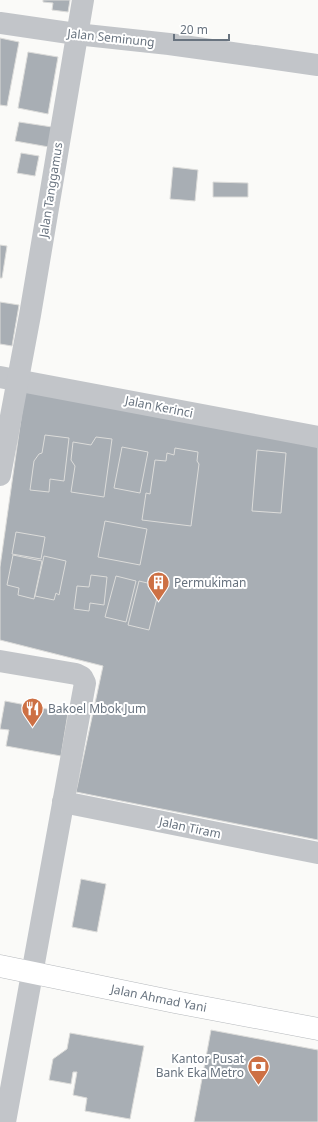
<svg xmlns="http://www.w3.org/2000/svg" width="318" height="1122" viewBox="0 0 318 1122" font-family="'Noto Sans',sans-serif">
  <rect width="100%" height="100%" fill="#fafaf8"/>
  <!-- building -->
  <g fill="#a8aeb4" stroke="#dcdcda">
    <polygon points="43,0 70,0 68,12 52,10 53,3 43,2"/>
    <polygon points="0,38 19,42 7,106 0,105"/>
    <polygon points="28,52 58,57 48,114 18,108"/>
    <polygon points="19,122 52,127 49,147 15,141"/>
    <polygon points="21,153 39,156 35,176 17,173"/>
    <polygon points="173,167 198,170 195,201 170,199"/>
    <polygon points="213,182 248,183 248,197 213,197"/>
    <polygon points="0,245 7,246 2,278 0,278"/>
    <polygon points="0,302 19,305 12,346 0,344"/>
    <polygon points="25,390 318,447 318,840 76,792 103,666 0,640 0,567"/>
    <polygon points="45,435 69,438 64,481 50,479 49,492 30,490 34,461 39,454 42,453"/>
    <polygon points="96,437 112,439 104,497 71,492 75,466 71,460 73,442 91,445"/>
    <polygon points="122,447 148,452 140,493 114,488"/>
    <polygon points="175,448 198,452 197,461 199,464 191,526 142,520 146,493 150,494 155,460 166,461 167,453 174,455"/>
    <polygon points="257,450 286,453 281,513 252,511"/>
    <polygon points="105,521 147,529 140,565 98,557"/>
    <polygon points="16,532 45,537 41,559 12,554"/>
    <polygon points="13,555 42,561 34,599 18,595 19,588 7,585"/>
    <polygon points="44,556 66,561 59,595 56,593 54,600 35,596"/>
    <polygon points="91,575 107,577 104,605 90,603 89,611 74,609 77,586 89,587"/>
    <polygon points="116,576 136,581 126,622 105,617"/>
    <polygon points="139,581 160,586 149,630 128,625"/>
    <polygon points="5,701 68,713 61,756 6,746 9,730 0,729"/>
    <polygon points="81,879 106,884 97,932 72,927"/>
    <polygon points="211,1030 318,1050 318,1122 194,1122"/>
    <polygon points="70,1033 144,1046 130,1119 85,1111 87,1098 73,1095 77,1072 73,1072 71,1084 49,1080 53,1059 67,1049"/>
  </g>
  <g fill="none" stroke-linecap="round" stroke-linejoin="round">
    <defs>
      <g id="major">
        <path id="s1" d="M0 966 175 1002 318 1029"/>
      </g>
    </defs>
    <!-- major casing -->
    <use href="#major" stroke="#b6b9bd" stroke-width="23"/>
    <!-- minor -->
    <g stroke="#c2c5c9" stroke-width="22">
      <polyline points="0,23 76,34 169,44 318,65"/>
      <polyline points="0,377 318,437"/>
      <polyline points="0,475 30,315 83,0"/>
      <polyline points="0,661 76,674 82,677 85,683 5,1122"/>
      <polyline points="63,802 318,853"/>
    </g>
    <!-- major -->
    <use href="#major" stroke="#fff" stroke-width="22"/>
  </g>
  <!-- icons -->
  <defs>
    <symbol id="building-pin" viewBox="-11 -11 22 30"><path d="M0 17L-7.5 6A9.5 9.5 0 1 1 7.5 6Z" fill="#cd7044" stroke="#fff"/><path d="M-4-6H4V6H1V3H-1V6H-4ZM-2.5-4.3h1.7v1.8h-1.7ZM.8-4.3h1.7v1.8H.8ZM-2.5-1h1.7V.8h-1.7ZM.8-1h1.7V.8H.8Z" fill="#fff"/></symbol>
    <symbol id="restaurant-pin" viewBox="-11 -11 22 30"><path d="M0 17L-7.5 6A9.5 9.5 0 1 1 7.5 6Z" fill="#cd7044" stroke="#fff"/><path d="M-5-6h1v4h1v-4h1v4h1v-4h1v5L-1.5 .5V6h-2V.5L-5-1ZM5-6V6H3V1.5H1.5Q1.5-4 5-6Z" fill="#fff"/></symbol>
    <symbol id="bank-pin" viewBox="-11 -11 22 30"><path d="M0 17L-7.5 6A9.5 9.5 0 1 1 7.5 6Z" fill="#cd7044" stroke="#fff"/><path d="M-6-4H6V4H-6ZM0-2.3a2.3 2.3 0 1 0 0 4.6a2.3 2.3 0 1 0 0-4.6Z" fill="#fff"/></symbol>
  </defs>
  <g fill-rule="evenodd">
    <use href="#building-pin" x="146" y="570" width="25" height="34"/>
    <use href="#restaurant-pin" x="20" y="696" width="25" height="34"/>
    <use href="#bank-pin" x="246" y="1054" width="25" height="34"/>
  </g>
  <g text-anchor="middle" stroke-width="4" stroke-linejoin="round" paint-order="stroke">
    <!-- street labels -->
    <g font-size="12" fill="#68737f" stroke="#fff">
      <text transform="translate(111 38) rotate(6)" y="4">Jalan Seminung</text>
      <text transform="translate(51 190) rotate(-81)" y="4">Jalan Tanggamus</text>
      <text transform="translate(159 407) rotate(11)" y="4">Jalan Kerinci</text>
      <text transform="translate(190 828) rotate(12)" y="4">Jalan Tiram</text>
      <text dy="4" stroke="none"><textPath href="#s1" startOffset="162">Jalan Ahmad Yani</textPath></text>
    </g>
    <!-- poi labels -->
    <g font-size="12" fill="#68737f" stroke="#fff" text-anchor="start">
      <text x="174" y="587">Permukiman</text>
      <text x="48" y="713">Bakoel Mbok Jum</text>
      <text x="244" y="1063" text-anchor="end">Kantor Pusat<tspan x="244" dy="14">Bank Eka Metro</tspan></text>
    </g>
  </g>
  <!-- scale -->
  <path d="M174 34v6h55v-6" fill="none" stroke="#68737f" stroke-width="2"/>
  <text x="180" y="34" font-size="12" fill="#68737f" stroke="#ffffff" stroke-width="3" paint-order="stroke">20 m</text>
</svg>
